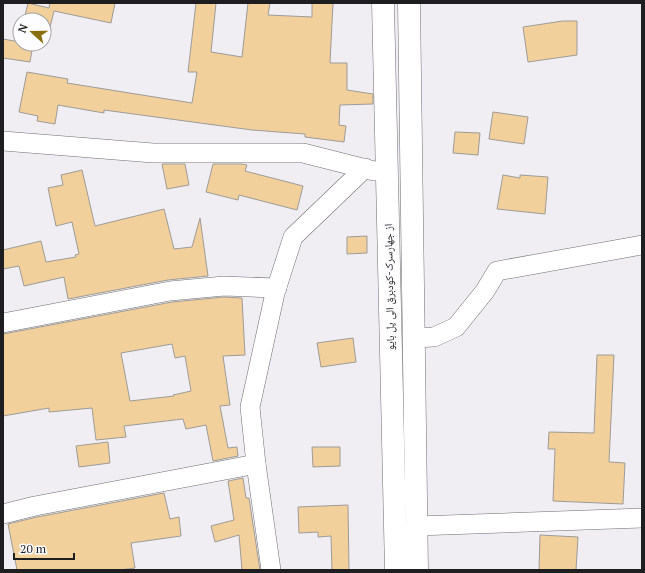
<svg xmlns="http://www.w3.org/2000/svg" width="645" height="573" viewBox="0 0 645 573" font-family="'PT Serif','Noto Naskh Arabic',serif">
  <rect width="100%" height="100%" fill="#f0eef3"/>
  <!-- building -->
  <g fill="#f2d09b" stroke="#9e9b97" fill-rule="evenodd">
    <polygon points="28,3 49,8 50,3 115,3 111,23 54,11 46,43 44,43 44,20 24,20"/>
    <polygon points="196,3 216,3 211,52 242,57 248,3 270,3 268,15 312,17 312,3 333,3 330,63 347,63 347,90 373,94 373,104 340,105 339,125 346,126 344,142 305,137 305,134 252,130 104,110 104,113 58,105 55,124 37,121 38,116 19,112 27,72 68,79 67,83 192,103 197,72 188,72"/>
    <polygon points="563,21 577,21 577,55 528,62 523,27"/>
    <polygon points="3,39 20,42 20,44 33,44 30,62 3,58"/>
    <polygon points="493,112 528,117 524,144 489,139"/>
    <polygon points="455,132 480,133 478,155 453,153"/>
    <polygon points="162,164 185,164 189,185 167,189"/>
    <polygon points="213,164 242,164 247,165 245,171 303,186 297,210 239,195 238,200 206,192"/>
    <polygon points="82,170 95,226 164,209 174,249 192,247 200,218 208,276 168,280 68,299 64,277 24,286 19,266 3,269 3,250 41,241 46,262 76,257 75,255 79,254 72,222 56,226 48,188 63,185 61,175"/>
    <polygon points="503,175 520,178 520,175 548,177 545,214 497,209"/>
    <polygon points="367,236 367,253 347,254 347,237"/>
    <path d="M224 297 242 298 245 355 223 356 230 405 220 406 228 448 237 447 238 456 213 461 206 425 186 429 183 419 124 426 126 437 96 440 92 408 49 412V408L3 416V334L172 302ZM172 344 175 358 185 356 191 391 173 395 174 396 130 401 121 353Z"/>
    <polygon points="353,338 356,362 321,367 317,343"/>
    <polygon points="597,355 614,355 609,462 625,463 623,504 553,501 555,449 548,449 549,432 594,433"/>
    <polygon points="108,442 110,463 79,467 76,446"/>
    <polygon points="312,447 340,447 340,466 313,467"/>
    <polygon points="243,478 246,498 249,498 260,570 242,570 239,535 215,542 211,526 234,520 228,481"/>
    <polygon points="164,493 170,519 179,517 181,536 131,543 135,568 120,570 17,570 8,524 37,517"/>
    <polygon points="348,505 349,570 332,570 331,536 318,537 318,532 299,533 298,507"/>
    <polygon points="540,535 578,537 576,570 539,570"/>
  </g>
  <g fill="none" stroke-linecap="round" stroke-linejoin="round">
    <defs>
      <g id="minor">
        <polyline points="3,141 153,153 303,153 374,171"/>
        <polyline points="3,323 170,291 224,286 277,288"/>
        <polyline points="414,338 434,337 456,327 485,291 497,271 642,245"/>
        <polyline points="256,464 271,570"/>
        <polyline points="3,514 35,506 256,464 250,407 275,293 293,237 365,168"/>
        <polyline points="416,526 642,518"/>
      </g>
      <g id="tertiary">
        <polyline points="383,3 396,570"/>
        <polyline points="409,3 417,570"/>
      </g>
    </defs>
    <!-- minor casing -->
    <use href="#minor" stroke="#6f6e72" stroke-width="20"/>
    <!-- tertiary casing -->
    <use href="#tertiary" stroke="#6f6e72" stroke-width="23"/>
    <!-- minor -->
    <use href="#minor" stroke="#fff" stroke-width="19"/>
    <!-- tertiary -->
    <use href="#tertiary" stroke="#fff" stroke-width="22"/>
  </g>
  <g text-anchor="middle" stroke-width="3.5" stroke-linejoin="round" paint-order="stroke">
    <!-- street labels -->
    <g font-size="11" fill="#1e1d1f" stroke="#fdfcff">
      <text transform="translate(389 287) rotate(-91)" y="4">از جهارسرک-کودبرق الی پل بایو</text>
    </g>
  </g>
  <!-- border -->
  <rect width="645" height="573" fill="none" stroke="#1e1d1f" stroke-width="8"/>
  <!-- north arrow -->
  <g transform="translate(32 32) rotate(291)"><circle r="19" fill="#fdfcff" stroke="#a4a3a5"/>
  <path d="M0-3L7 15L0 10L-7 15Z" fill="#886e0d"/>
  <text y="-6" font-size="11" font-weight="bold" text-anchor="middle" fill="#1e1d1f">N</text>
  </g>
  <!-- scale -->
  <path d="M14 553v6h60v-6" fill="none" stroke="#1e1d1f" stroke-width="2"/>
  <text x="20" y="553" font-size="12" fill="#1e1d1f" stroke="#fdfcff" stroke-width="3" paint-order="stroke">20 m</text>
</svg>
